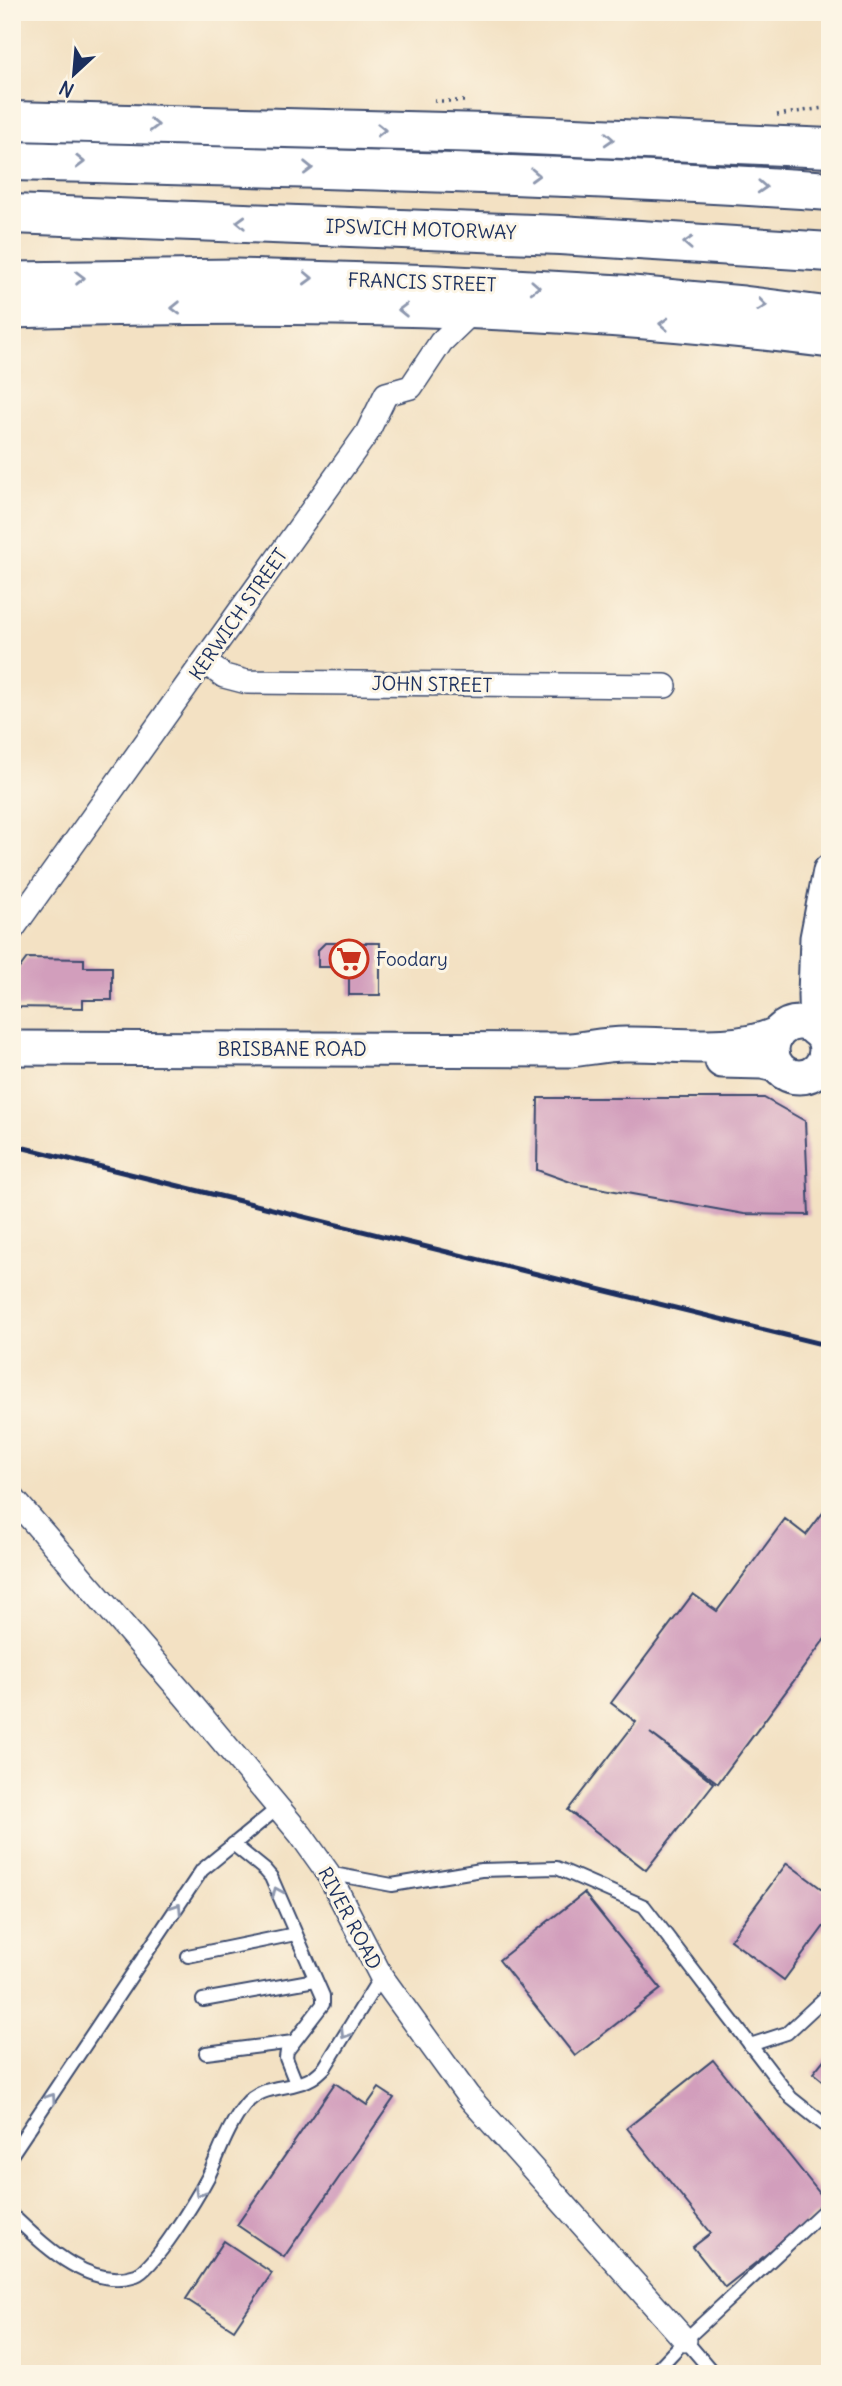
<svg xmlns="http://www.w3.org/2000/svg" width="842" height="2386" viewBox="0 0 842 2386" font-family="Delius,sans-serif">
  <rect width="100%" height="100%" fill="#fcf5e5"/>
  <filter id="ink" filterUnits="userSpaceOnUse"><feTurbulence type="fractalNoise" baseFrequency=".0143" numOctaves="2"/><feDisplacementMap in="SourceGraphic" scale="14" xChannelSelector="R" yChannelSelector="G"/><feConvolveMatrix kernelMatrix="1 2 1 2 8 2 1 2 1" color-interpolation-filters="sRGB"/></filter>
  <filter id="wash" filterUnits="userSpaceOnUse"><feTurbulence type="fractalNoise" baseFrequency=".00686" numOctaves="4" result="noise"/><feDisplacementMap in="SourceGraphic" scale="28" xChannelSelector="R" yChannelSelector="G"/><feGaussianBlur stdDeviation="1.57" result="paint"/><feColorMatrix in="noise" values="0 0 0 0 0 0 0 0 0 0 0 0 0 0 0 0 0 1.4 0 .05"/><feComposite in="paint" operator="in"/></filter>
  <g filter="url(#wash)">
    <rect width="100%" height="100%" fill="#f3e1c3"/>
    <g id="blocks">
      <!-- building -->
      <g fill="#d29ebc">
        <polygon points="325,943 380,943 380,995 349,995 349,967 318,967 318,950"/>
        <polygon points="27,958 84,959 84,967 112,967 112,1000 83,1000 83,1008 12,1007 12,978"/>
        <polygon points="538,1098 764,1098 805,1121 809,1215 744,1214 576,1184 537,1170"/>
        <polygon points="825,1510 830,1513 830,1632 718,1783 650,1733 714,1783 646,1870 568,1810 636,1722 611,1703 693,1594 717,1611 785,1519 806,1535"/>
        <polygon points="787,1863 830,1895 830,1918 784,1980 730,1940"/>
        <polygon points="584,1893 661,1989 575,2056 499,1960"/>
        <polygon points="830,2052 830,2087 813,2073"/>
        <polygon points="713,2060 829,2205 725,2287 693,2247 711,2233 627,2128"/>
        <polygon points="335,2083 367,2105 379,2088 394,2098 284,2257 237,2225"/>
        <polygon points="224,2241 272,2273 234,2330 186,2299"/>
      </g>
    </g>
  </g>
  <g filter="url(#ink)">
    <use href="#blocks" fill-opacity="0" stroke="#3b4a6d" stroke-width="2"/>
    <g fill="none" stroke-linecap="round" stroke-linejoin="round">
      <defs>
        <g id="service">
          <polyline points="233,1844 265,1870 271,1877 323,1996 323,2004 287,2051 286,2058 296,2083"/>
          <polyline points="328,1873 392,1885 481,1870 557,1868 644,1906 791,2098 830,2129"/>
          <polyline points="188,1956 295,1934"/>
          <polyline points="203,2000 315,1980"/>
          <polyline points="750,2045 787,2033 830,1993"/>
          <polyline points="206,2053 293,2042"/>
          <polyline points="12,2154 202,1870 278,1808"/>
          <path d="M12 2215C43 2244 89 2291 136 2275 154 2269 198 2196 208 2177 219 2154 228 2126 245 2105 262 2083 291 2091 312 2078 317 2075 321 2071 325 2067L381 1976"/>
          <polyline points="685,2340 714,2374"/>
          <polyline points="653,2374 685,2340 830,2205"/>
        </g>
        <g id="minor">
          <polyline points="204,662 224,676 247,682 665,686"/>
          <polyline points="12,930 367,433 386,394 411,387 441,342 472,312"/>
          <polyline points="12,1497 184,1695 301,1835 328,1873 381,1976 468,2096 685,2340"/>
        </g>
        <g id="secondary">
          <polyline points="12,279 235,276 438,282 621,292 743,303 830,314"/>
          <path d="M12 311C284 303 559 306 830 341"/>
          <circle cx="799" cy="1050" r="27"/>
          <polyline points="816,1030 815,995 817,938 830,871"/>
          <path d="M12 1048 571 1050C589 1048 607 1044 625 1044 674 1043 731 1054 777 1034"/>
          <polyline points="722,1061 762,1062 776,1065"/>
        </g>
        <g id="motorway">
          <polyline points="12,121 485,133 830,148"/>
          <path d="M12 161C285 168 557 173 830 191"/>
          <polyline points="12,214 560,235 830,252"/>
        </g>
      </defs>
      <!-- service casing -->
      <use href="#service" stroke="#3b4a6d" stroke-width="16"/>
      <!-- minor casing -->
      <use href="#minor" stroke="#3b4a6d" stroke-width="26"/>
      <!-- secondary casing -->
      <use href="#secondary" stroke="#3b4a6d" stroke-width="37"/>
      <!-- motorway casing -->
      <use href="#motorway" stroke="#3b4a6d" stroke-width="42"/>
      <!-- path -->
      <g stroke="#3b4a6d" stroke-width="3.5" stroke-dasharray="2 5" stroke-linecap="butt">
        <polyline points="434,101 468,101"/>
        <polyline points="777,115 830,107"/>
      </g>
      <!-- service -->
      <use href="#service" stroke="#fff" stroke-width="12"/>
      <!-- minor -->
      <use href="#minor" stroke="#fff" stroke-width="23"/>
      <!-- secondary -->
      <use href="#secondary" stroke="#fff" stroke-width="33"/>
      <!-- motorway -->
      <use href="#motorway" stroke="#fff" stroke-width="38"/>
      <!-- rail -->
      <polyline stroke="#1b2f5e" stroke-width="5" points="12,1145 830,1346"/>
    </g>
    <!-- one-way arrows -->
    <defs><path id="oneway-chevron" d="M-2-3.5L2.5 0L-2 3.5" fill="none" stroke-width="1.6" stroke-linecap="round" stroke-linejoin="round" transform="scale(1.75)"/></defs>
    <g stroke="#8d97ae">
      <use href="#oneway-chevron" transform="translate(154 125) rotate(1)"/>
      <use href="#oneway-chevron" transform="translate(381 130) rotate(1)"/>
      <use href="#oneway-chevron" transform="translate(609 139) rotate(3)"/>
      <use href="#oneway-chevron" transform="translate(80 162) rotate(1)"/>
      <use href="#oneway-chevron" transform="translate(308 168) rotate(1)"/>
      <use href="#oneway-chevron" transform="translate(535 175) rotate(2)"/>
      <use href="#oneway-chevron" transform="translate(762 187) rotate(3)"/>
      <use href="#oneway-chevron" transform="translate(241 222) rotate(-178)"/>
      <use href="#oneway-chevron" transform="translate(688 243) rotate(-177)"/>
      <use href="#oneway-chevron" transform="translate(80 278) rotate(-1)"/>
      <use href="#oneway-chevron" transform="translate(308 278) rotate(2)"/>
      <use href="#oneway-chevron" transform="translate(535 287) rotate(3)"/>
      <use href="#oneway-chevron" transform="translate(762 305) rotate(7)"/>
      <use href="#oneway-chevron" transform="translate(176 308) rotate(179)"/>
      <use href="#oneway-chevron" transform="translate(403 310) rotate(-179)"/>
      <use href="#oneway-chevron" transform="translate(664 324) rotate(-177)"/>
      <use href="#oneway-chevron" transform="translate(277 1892) rotate(-113)"/>
      <use href="#oneway-chevron" transform="translate(177 1908) rotate(-57)"/>
      <use href="#oneway-chevron" transform="translate(345 2034) rotate(122)"/>
      <use href="#oneway-chevron" transform="translate(51 2098) rotate(-55)"/>
      <use href="#oneway-chevron" transform="translate(199 2192) rotate(120)"/>
    </g>
  </g>
  <!-- icons -->
  <defs>
    <symbol id="supermarket-ring" viewBox="-11 -11 22 22"><circle r="9.5" fill="#fcf5e5" stroke="#c8321e" stroke-width="1.5"/><path d="M-6-5.5h2.5l.6 2H6L4.5 2H-2.5L-4.4-4H-6ZM-1.5 3.2a1.3 1.3 0 1 0 .1 0ZM3 3.2a1.3 1.3 0 1 0 .1 0Z" fill="#c8321e"/></symbol>
  </defs>
  <g fill-rule="evenodd">
    <use href="#supermarket-ring" x="327" y="937" width="44" height="44"/>
  </g>
  <g text-anchor="middle" stroke-width="6" stroke-linejoin="round" paint-order="stroke">
    <!-- street labels -->
    <g font-size="19" fill="#1b2f5e" stroke="#fcf5e5">
      <text transform="translate(421 229) rotate(2)" y="7">IPSWICH MOTORWAY</text>
      <text transform="translate(422 282) rotate(2)" y="7">FRANCIS STREET</text>
      <text transform="translate(238 614) rotate(-55)" y="7">KERWICH STREET</text>
      <text transform="translate(432 684) rotate(1)" y="7">JOHN STREET</text>
      <text x="292" y="1056">BRISBANE ROAD</text>
      <text transform="translate(350 1918) rotate(62)" y="7">RIVER ROAD</text>
    </g>
    <!-- poi labels -->
    <g font-size="19" fill="#1b2f5e" stroke="#fcf5e5" text-anchor="start">
      <text x="376" y="966">Foodary</text>
    </g>
  </g>
  <!-- margin -->
  <rect width="842" height="2386" fill="none" stroke="#fcf5e5" stroke-width="42"/>
  <!-- north arrow -->
  <g transform="translate(74 74) rotate(206)" stroke="#fcf5e5" stroke-width="5" paint-order="stroke">
  <path d="M0-5L12 26L0 18L-12 26Z" fill="#1b2f5e"/>
  <text y="-10" font-size="19" font-weight="bold" text-anchor="middle" fill="#1b2f5e">N</text>
  </g>
</svg>
